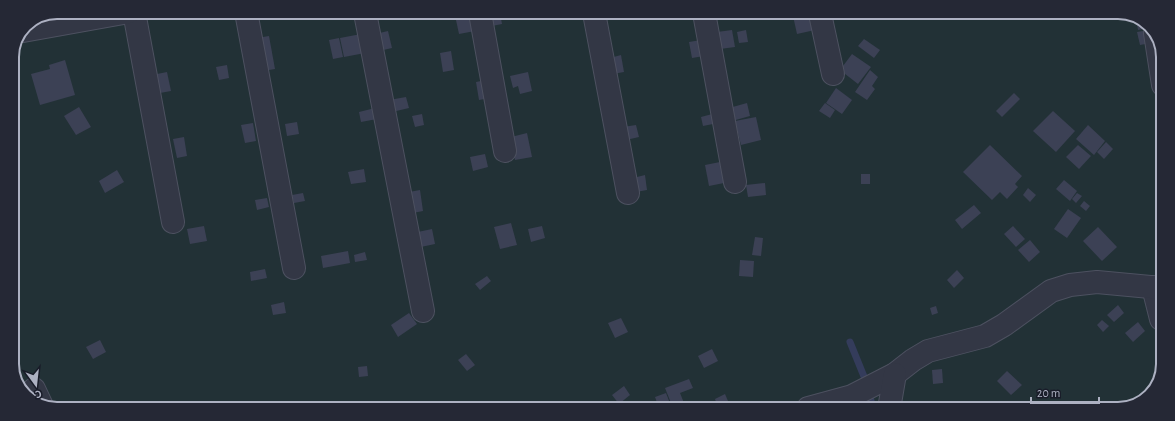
<svg xmlns="http://www.w3.org/2000/svg" width="1175" height="421" viewBox="0 0 1175 421" font-family="'Alegreya Sans',sans-serif">
  <rect width="100%" height="100%" fill="#202434"/>
  <!-- green -->
  <polygon fill="#223136" points="57,12 1132,14 1153,30 1163,54 1161,378 1145,400 1118,409 43,407 22,391 12,367 12,55 25,25"/>
  <g fill="none" stroke-linecap="round" stroke-linejoin="round">
    <!-- stream -->
    <polyline stroke="#343c5b" stroke-width="7" points="850,342 865,379 873,408"/>
  </g>
  <!-- building -->
  <g fill="#3c4155">
    <polygon points="490,13 500,13 502,24 492,26"/>
    <polygon points="802,14 811,14 815,30 797,34 793,16"/>
    <polygon points="473,17 475,31 459,34 456,20"/>
    <polygon points="1136,18 1147,25 1147,28 1138,30"/>
    <polygon points="732,30 735,47 720,49 717,32"/>
    <polygon points="746,30 748,42 739,43 737,32"/>
    <polygon points="1149,30 1151,43 1140,45 1137,32"/>
    <polygon points="388,31 392,48 379,51 375,34"/>
    <polygon points="361,34 365,53 344,57 340,38"/>
    <polygon points="269,36 275,69 263,71 257,38"/>
    <polygon points="339,38 343,57 333,59 329,40"/>
    <polygon points="864,39 880,50 874,58 858,46"/>
    <polygon points="701,40 704,56 692,58 689,42"/>
    <polygon points="451,51 454,70 443,72 440,53"/>
    <polygon points="852,54 871,67 858,84 840,70"/>
    <polygon points="621,55 624,72 613,74 610,58"/>
    <polygon points="65,60 75,95 40,105 31,74 50,69 49,65"/>
    <polygon points="227,65 229,78 219,80 216,67"/>
    <polygon points="870,70 878,77 872,86 875,89 867,100 855,92"/>
    <polygon points="167,72 171,91 160,93 157,74"/>
    <polygon points="528,72 532,91 520,94 518,86 513,88 510,76"/>
    <polygon points="486,80 490,98 479,100 476,82"/>
    <polygon points="836,88 852,100 842,114 826,103"/>
    <polygon points="1014,93 1020,99 1002,117 996,111"/>
    <polygon points="406,97 409,108 392,112 389,100"/>
    <polygon points="747,103 750,116 732,121 729,108"/>
    <polygon points="825,103 835,110 830,118 819,111"/>
    <polygon points="79,107 91,127 76,135 64,116"/>
    <polygon points="375,108 377,119 361,122 359,112"/>
    <polygon points="1053,111 1075,131 1056,152 1033,131"/>
    <polygon points="716,113 718,123 703,126 701,117"/>
    <polygon points="422,114 424,125 415,127 412,116"/>
    <polygon points="756,117 761,140 741,145 735,121"/>
    <polygon points="297,122 299,134 287,136 285,124"/>
    <polygon points="253,123 256,141 245,143 241,125"/>
    <polygon points="636,125 639,137 626,140 623,127"/>
    <polygon points="1088,125 1105,141 1094,155 1076,139"/>
    <polygon points="527,133 532,157 515,160 511,137"/>
    <polygon points="184,137 187,156 177,158 173,139"/>
    <polygon points="1106,142 1113,149 1104,159 1097,152"/>
    <polygon points="990,145 1022,176 1015,184 1018,187 1007,199 1000,192 992,200 963,172"/>
    <polygon points="1078,145 1091,156 1079,169 1066,157"/>
    <polygon points="485,154 488,167 473,171 470,157"/>
    <polygon points="725,161 729,182 709,186 705,165"/>
    <polygon points="364,169 366,182 351,184 348,172"/>
    <polygon points="117,170 124,182 105,193 99,181"/>
    <rect x="861" y="174" width="9" height="10"/>
    <polygon points="645,175 647,190 636,192 633,178"/>
    <polygon points="1064,180 1077,191 1070,201 1056,189"/>
    <polygon points="765,183 766,195 748,197 746,185"/>
    <polygon points="1028,188 1036,195 1030,202 1023,195"/>
    <polygon points="420,190 423,211 413,213 409,192"/>
    <polygon points="303,193 305,201 294,203 292,195"/>
    <polygon points="1077,193 1082,196 1076,203 1072,199"/>
    <polygon points="267,198 269,207 257,210 255,200"/>
    <polygon points="1084,201 1090,206 1086,211 1080,206"/>
    <polygon points="974,205 981,213 962,229 955,220"/>
    <polygon points="1068,209 1081,218 1067,238 1054,229"/>
    <polygon points="511,223 517,245 500,249 494,227"/>
    <polygon points="204,226 207,241 190,244 187,229"/>
    <polygon points="542,226 545,238 531,242 528,229"/>
    <polygon points="1013,226 1025,239 1016,247 1004,234"/>
    <polygon points="1098,227 1117,247 1102,261 1083,241"/>
    <polygon points="432,229 435,244 416,248 413,233"/>
    <polygon points="755,237 763,238 761,256 752,255"/>
    <polygon points="1030,240 1040,252 1029,262 1018,250"/>
    <polygon points="348,251 350,263 323,268 321,256"/>
    <polygon points="365,252 367,260 355,262 354,255"/>
    <polygon points="740,260 754,261 753,277 739,276"/>
    <polygon points="265,269 267,278 251,281 250,272"/>
    <polygon points="957,270 964,278 954,288 947,280"/>
    <polygon points="487,276 491,281 480,290 475,284"/>
    <polygon points="284,302 286,313 273,315 271,305"/>
    <polygon points="1118,305 1124,313 1114,322 1107,315"/>
    <polygon points="936,306 938,313 932,315 930,308"/>
    <polygon points="409,313 417,324 398,337 391,325"/>
    <polygon points="621,318 628,332 615,338 608,323"/>
    <polygon points="1102,320 1109,326 1103,332 1097,325"/>
    <polygon points="1138,322 1145,331 1133,342 1125,333"/>
    <polygon points="100,340 106,352 93,359 86,347"/>
    <polygon points="712,349 718,361 704,368 698,356"/>
    <polygon points="466,354 475,365 467,371 458,360"/>
    <polygon points="367,366 368,376 359,377 358,367"/>
    <polygon points="942,369 943,383 933,384 932,370"/>
    <polygon points="1007,371 1022,385 1011,395 997,381"/>
    <polygon points="689,379 693,388 680,393 686,408 673,408 665,388"/>
    <polygon points="624,386 630,395 619,404 612,395"/>
    <polygon points="666,393 671,406 659,408 655,397"/>
    <polygon points="725,394 731,408 718,408 715,399"/>
  </g>
  <g fill="none" stroke-linecap="round" stroke-linejoin="round">
    <defs>
      <g id="minor">
        <polyline points="134,12 173,222"/>
        <polyline points="246,12 294,268"/>
        <polyline points="365,13 423,311"/>
        <polyline points="480,13 505,151"/>
        <polyline points="594,13 628,193"/>
        <polyline points="704,13 735,182"/>
        <polyline points="820,14 833,74"/>
        <polyline points="23,31 129,12"/>
        <polyline points="1155,33 1163,85"/>
        <polyline points="1153,287 1161,319"/>
        <polyline points="34,389 42,406"/>
        <polyline points="808,408 852,396 895,374 913,360 928,351 985,336 1004,325 1051,291 1070,285 1097,282 1161,288"/>
        <polyline points="889,409 895,374"/>
      </g>
    </defs>
    <!-- minor casing -->
    <use href="#minor" stroke="#4d5160" stroke-width="24"/>
    <!-- minor -->
    <use href="#minor" stroke="#333745" stroke-width="22"/>
  </g>
  <!-- crop -->
  <path d="M0 0H1175V421H0ZM57 19H1118A38 38 0 0 1 1156 57V364A38 38 0 0 1 1118 402H57A38 38 0 0 1 19 364V57A38 38 0 0 1 57 19Z" fill="#252835" fill-rule="evenodd"/>
  <path fill="none" stroke="#adb1c2" stroke-width="2" d="M57 19H1118A38 38 0 0 1 1156 57V364A38 38 0 0 1 1118 402H57A38 38 0 0 1 19 364V57A38 38 0 0 1 57 19Z"/>
  <!-- north arrow -->
  <g transform="translate(36 385) rotate(165)" stroke="#191c29" stroke-width="3" paint-order="stroke">
  <path d="M0-3L7 15L0 10L-7 15Z" fill="#adb1c2"/>
  <text y="-6" font-size="11" font-weight="bold" text-anchor="middle" fill="#adb1c2">С</text>
  </g>
  <!-- scale -->
  <path d="M1031 397v6h68v-6" fill="none" stroke="#adb1c2" stroke-width="2"/>
  <text x="1037" y="397" font-size="12" fill="#adb1c2" stroke="#191c29" stroke-width="3" paint-order="stroke">20 m</text>
</svg>
